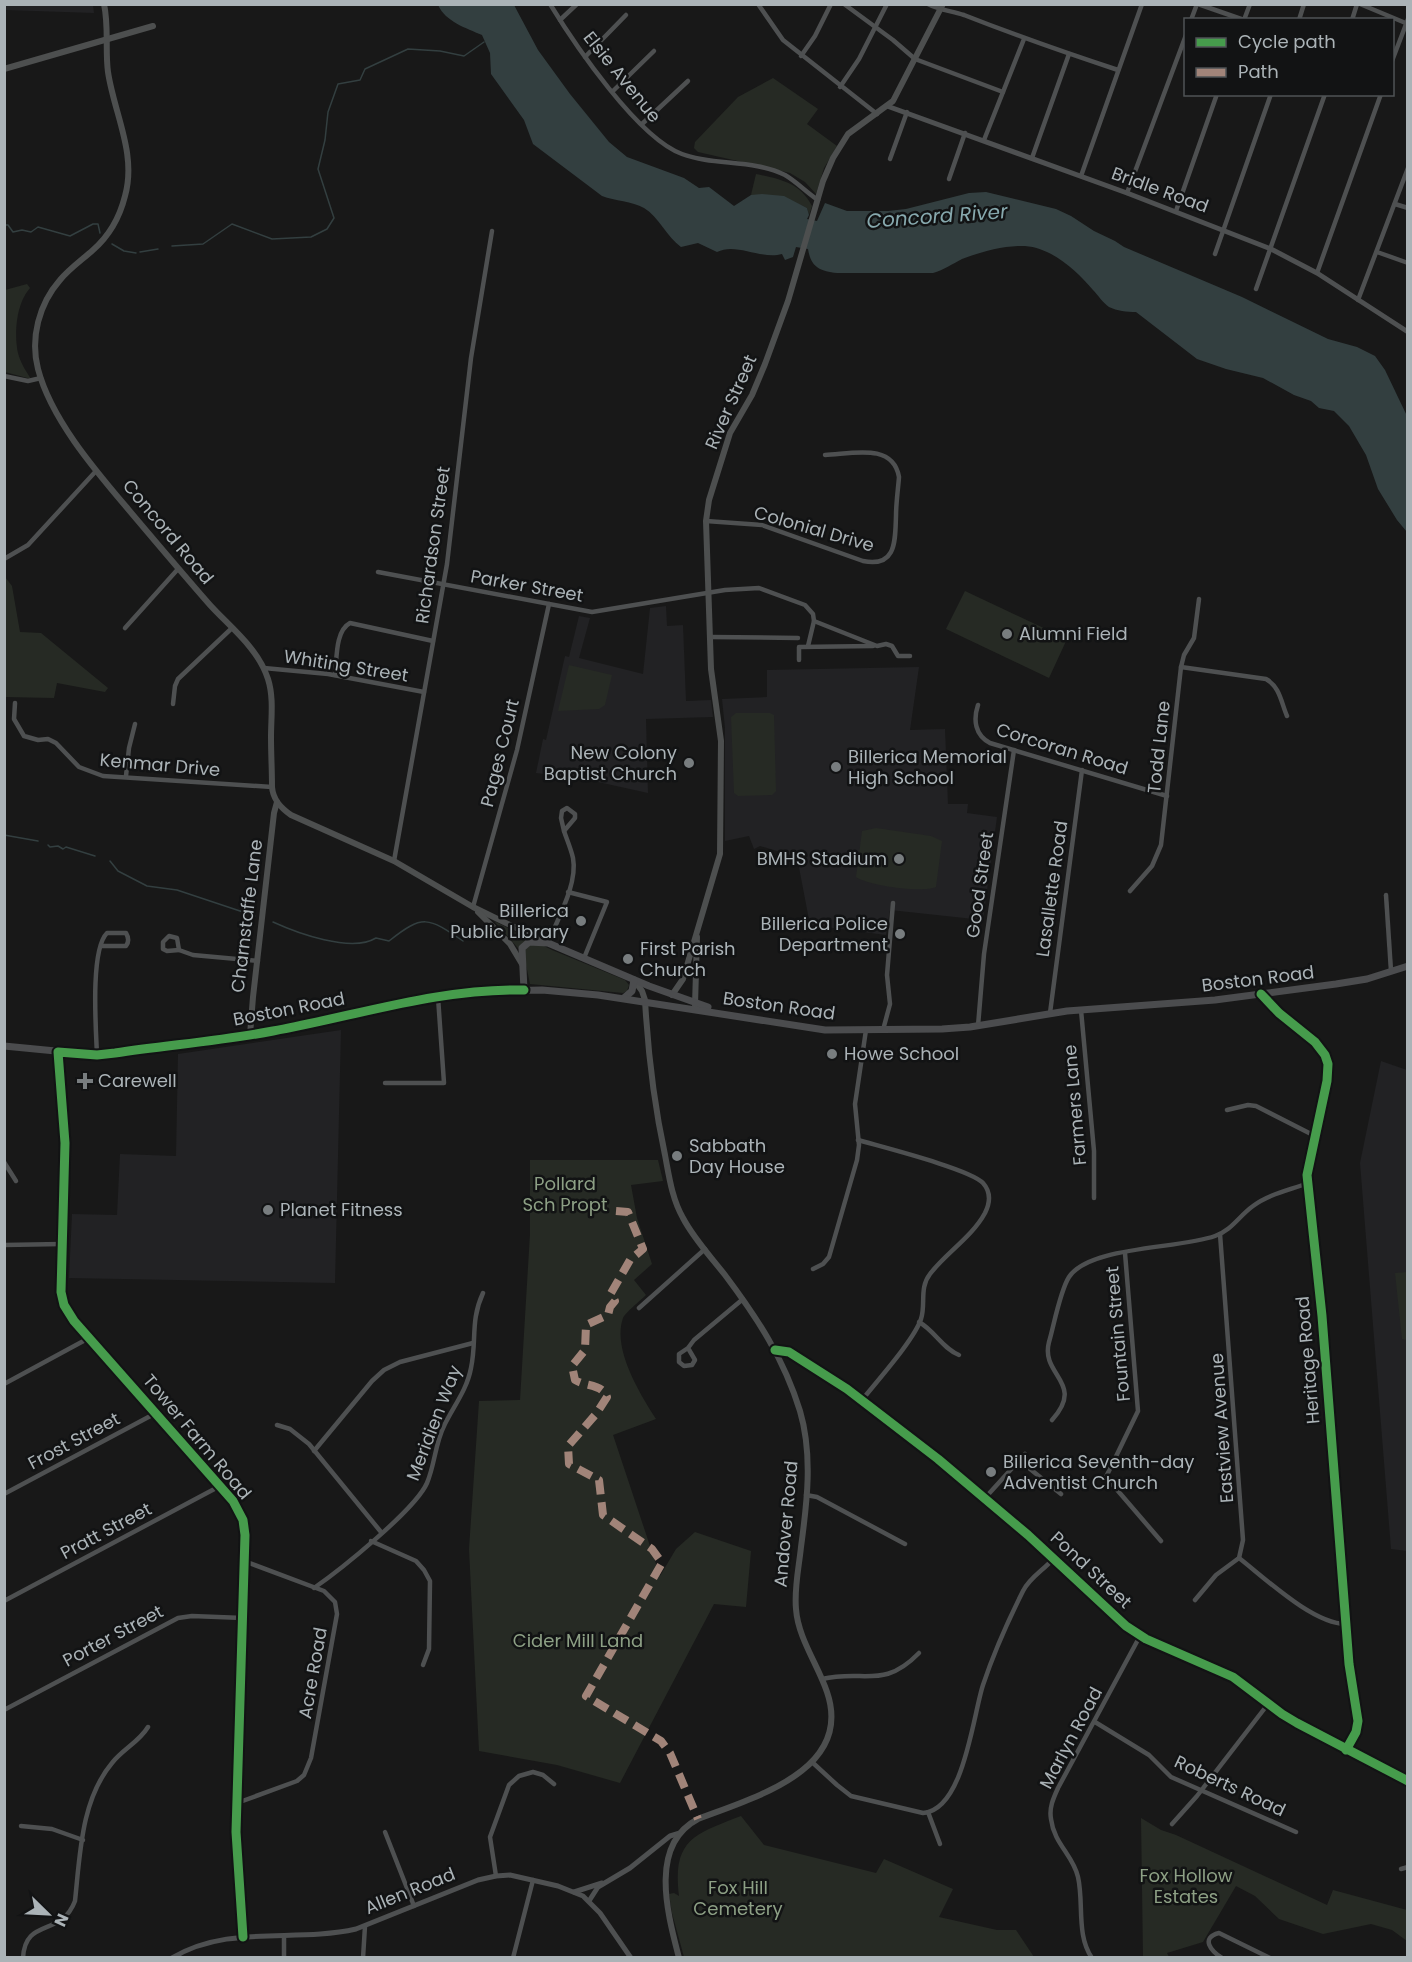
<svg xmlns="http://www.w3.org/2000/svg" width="1412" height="1962" viewBox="0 0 1412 1962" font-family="Poppins,sans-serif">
  <rect width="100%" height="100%" fill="#181818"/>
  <!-- built -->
  <g fill="#222224">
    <polygon points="93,5 94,13 5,10 5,5"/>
    <polygon points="666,606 667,626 683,625 686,701 711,700 713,717 646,719 648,793 589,780 536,773 543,739 546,740 565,656 569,657 579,616 590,618 579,658 643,674 650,608"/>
    <polygon points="919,667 910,730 945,729 948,804 968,804 967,813 997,817 983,920 890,910 886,935 810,925 797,857 760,846 754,849 749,836 725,841 725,728 722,699 767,697 767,670"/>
    <polygon points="341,1030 335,1283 69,1278 72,1214 117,1215 120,1154 176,1156 178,1054"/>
    <polygon points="1381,1061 1407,1070 1407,1551 1391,1549 1360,1163"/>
  </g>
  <!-- green -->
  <g fill="#262a24">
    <polygon points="773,78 818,109 807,124 837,146 824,168 816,194 805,182 790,173 698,152 694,148 695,142 738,97"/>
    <path d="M756 174C779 179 800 182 812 206L809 215 807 208 784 197 751 195Z"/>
    <path d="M27 284 30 288C16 304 14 333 18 353 20 362 26 371 31 379L5 372V290Z"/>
    <polygon points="5,577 12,586 20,632 41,633 108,688 105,692 57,683 54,698 5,697"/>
    <polygon points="965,591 1067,639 1049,678 946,629"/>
    <polygon points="569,665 612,675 605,705 599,709 558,711"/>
    <polygon points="736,713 770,713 774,715 776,791 772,795 738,796 734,793 731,717"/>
    <path d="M876 828 931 836 942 841 936 887C922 893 869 886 856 877L862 831Z"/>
    <polygon points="494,921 552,950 625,980 629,985 627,991 623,993 530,984 524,955"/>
    <path d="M530 1160H658L663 1181 631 1185 637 1218 652 1264 634 1280 646 1295C641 1300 625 1313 623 1318 612 1349 640 1394 656 1419L613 1435 660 1576 676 1549 695 1532 751 1551 746 1607 714 1604 620 1783 557 1765 479 1751 469 1549 479 1401 520 1400 530 1234Z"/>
    <polygon points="1407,1272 1408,1272 1407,1340 1402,1339 1395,1273"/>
    <path d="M741 1816 764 1845 876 1873 884 1859 953 1889 939 1917 997 1930H1016L1034 1957H684L672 1913 669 1894 674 1893 679 1896C672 1839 695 1834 741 1816Z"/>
    <polygon points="1141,1818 1161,1830 1176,1835 1327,1905 1333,1890 1407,1910 1407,1941 1392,1930 1371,1924 1323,1934 1279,1919 1255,1896 1236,1886 1203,1942 1167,1953 1169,1957 1143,1957"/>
  </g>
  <!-- water -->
  <path fill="#333f40" d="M438 5H514L538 50 570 94 609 142 627 157 684 178 699 188 709 187 734 206 751 195 762 194 784 196 807 208 809 215 807 219 817 221 825 203 847 211H888L906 209 969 193 986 192 1056 209 1071 216 1094 231 1115 241 1124 247 1242 297 1328 339 1357 347 1375 356 1385 370 1407 416V532L1397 520 1378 489 1366 455 1349 426 1334 411 1319 408 1311 401 1294 395 1263 378 1226 369 1197 359 1136 312C1127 312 1117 311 1109 307 1103 303 1098 295 1093 290 1076 270 1052 248 1025 246 1005 245 980 252 962 259 952 264 944 270 933 273H837C819 271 811 267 808 249L796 247 793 257 785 260 782 254C761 260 736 242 717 252L698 243 681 247C667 237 659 217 644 208 632 201 615 201 602 196L533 144 524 120 491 74 490 53 482 35C466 28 446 22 438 5Z"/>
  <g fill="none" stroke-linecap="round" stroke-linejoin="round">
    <!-- stream -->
    <g stroke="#333f40" stroke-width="1.5">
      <polyline points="4,225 8,225 13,232 22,230 31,232 38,227 70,236 93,224 98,224 100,233"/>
      <polyline points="112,244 124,251 136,253"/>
      <polyline points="172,246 203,244 232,224 272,239 311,237 327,229 334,218 318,169 325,140 328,112 338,84 360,80 365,69 408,49 440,51 464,56 484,42"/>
      <polyline points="140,252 158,249"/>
      <polyline points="4,835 38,841"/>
      <polyline points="48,845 50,847 58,846 63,849 66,847 95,856"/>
      <polyline points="110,861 118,871 147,886 177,890 255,916"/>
      <path d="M273 922C297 933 351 953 376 938L389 941C423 914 428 917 463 941"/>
    </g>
    <!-- minor -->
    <g stroke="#4e5051" stroke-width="4.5">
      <path d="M550 4C575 45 638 138 682 154 714 166 753 159 785 175 797 182 806 192 818 200"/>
      <polyline points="758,4 783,40 877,114"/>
      <polyline points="844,4 893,40 915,59 1003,92"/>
      <path d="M928 4C939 10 952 11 964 15 1015 35 1066 53 1118 70"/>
      <polyline points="1198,4 1244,20"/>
      <polyline points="1360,4 1408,24"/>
      <polyline points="560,20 577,4"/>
      <polyline points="1191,20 1197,4"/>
      <polyline points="1244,20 1250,4"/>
      <polyline points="1299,20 1304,4"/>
      <polyline points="1352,20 1357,4"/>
      <polyline points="801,56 815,36 831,4"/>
      <polyline points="585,57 626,15"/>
      <polyline points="1392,61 1408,19"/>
      <polyline points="840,87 859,59 887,4"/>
      <polyline points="613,91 654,51"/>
      <polyline points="642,124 688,81"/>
      <polyline points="984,140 1024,39"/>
      <polyline points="1032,158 1069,54"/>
      <polyline points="890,159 907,112"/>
      <polyline points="1081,176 1142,4"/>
      <polyline points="949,179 965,133"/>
      <polyline points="1127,193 1186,35"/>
      <polyline points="1395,204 1408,208"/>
      <polyline points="1176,211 1217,94"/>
      <polyline points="1377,252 1408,263"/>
      <polyline points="1215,254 1271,94"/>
      <polyline points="1317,273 1381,94"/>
      <polyline points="1256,289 1325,94"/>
      <polyline points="1358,300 1408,168"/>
      <polyline points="4,376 28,381 41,378"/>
      <path d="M706 521 762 525 863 561C897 568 895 540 896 516 896 503 898 490 899 477 893 442 851 454 825 455"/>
      <polyline points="4,559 28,545 96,471"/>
      <polyline points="378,572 592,612 725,590 759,588 805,605 813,614 814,621 808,646"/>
      <polyline points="814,621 877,646 886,644 892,646 898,656 910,656"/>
      <polyline points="125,628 178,569"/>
      <polyline points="710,637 798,638"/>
      <polyline points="799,660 799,647 873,646"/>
      <path d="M1181 667 1266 679C1280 687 1281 702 1287 716"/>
      <polyline points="264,668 328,674 424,692"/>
      <path d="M335 675C337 659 335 631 350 623L433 641"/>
      <polyline points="15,703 14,719 24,736 38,740 48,739 56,743 79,767 103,776 272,787"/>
      <polyline points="173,704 175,686 178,679 232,628"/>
      <path d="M978 705C973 720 975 735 990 743L1167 796"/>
      <polyline points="126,776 129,748 135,724"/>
      <polygon points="567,808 575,814 575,818 564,831 561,818 562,811"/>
      <polyline points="394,861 447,564 471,358 492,231"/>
      <polyline points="1130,891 1152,866 1161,845 1181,667 1184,655 1194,638 1199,599"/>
      <polyline points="568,892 607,902 584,958"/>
      <polyline points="1386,895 1391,971"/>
      <polyline points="473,907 517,750 549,604"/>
      <polygon points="169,936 177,938 179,950 167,951 163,949 163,942"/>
      <path d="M548 943C557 920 578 884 573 858 571 849 567 840 564 831"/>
      <polyline points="179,950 193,955 258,961"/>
      <polyline points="1261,994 1279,1013 1315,1042 1325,1055 1328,1064 1327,1081 1307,1175 1322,1316 1349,1664 1358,1721 1356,1732 1346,1750"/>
      <polyline points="1081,1010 1094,1151 1094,1198"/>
      <polyline points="1050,1013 1082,770"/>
      <polyline points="978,1026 984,954 1014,750"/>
      <polyline points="883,1030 890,1004 887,975 893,903"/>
      <path d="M97 1055C96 1030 90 950 107 933H126C129 938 129 942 126 946H101"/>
      <polyline points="385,1083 444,1083 438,997"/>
      <polyline points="1227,1110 1248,1105 1256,1106 1315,1136"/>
      <path d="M858 1140C882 1147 970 1169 983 1183 991 1192 990 1203 985 1213 972 1237 946 1253 930 1274 919 1288 926 1304 921 1319 914 1340 877 1381 862 1400"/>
      <polyline points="4,1162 16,1181"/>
      <polyline points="4,1245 62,1244"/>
      <polyline points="1125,1253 1138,1411 1106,1477 1161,1541"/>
      <polyline points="813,1269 823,1264 829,1257 857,1160 859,1145 855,1104 866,1030"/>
      <polyline points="639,1308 705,1249"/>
      <path d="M919 1322C935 1331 942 1348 959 1355"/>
      <polyline points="688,1348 695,1360 692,1365 684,1366 679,1362 679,1354 688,1348 694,1340 743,1299"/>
      <polyline points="4,1384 89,1338"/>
      <path d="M1052 1420C1086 1382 1040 1376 1049 1342 1054 1325 1060 1291 1069 1277 1089 1246 1179 1249 1215 1236 1232 1230 1239 1216 1253 1206 1269 1194 1290 1190 1308 1183"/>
      <polyline points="277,1425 290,1429 309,1444 381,1532"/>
      <polyline points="314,1451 372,1381 384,1370 400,1362 473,1343"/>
      <polyline points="1019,1460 1061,1494"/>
      <polyline points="4,1494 156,1413"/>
      <polyline points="806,1495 817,1497 905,1544"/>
      <polyline points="985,1498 1025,1454"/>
      <polyline points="371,1541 416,1561 424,1570 430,1581 429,1649 423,1665"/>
      <path d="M1239 1558C1266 1579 1313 1624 1346 1624"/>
      <path d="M314 1588C340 1570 415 1510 427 1483 435 1464 435 1444 444 1426 453 1407 467 1390 471 1368 477 1340 470 1321 483 1293"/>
      <polyline points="1195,1600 1216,1575 1239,1558 1243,1540 1220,1234"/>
      <polyline points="4,1601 220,1486"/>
      <path d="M822 1679C864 1669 883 1690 919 1653"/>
      <polyline points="4,1710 178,1618 192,1616 243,1618"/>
      <polyline points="1095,1722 1149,1755 1171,1777 1296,1832"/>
      <path d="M812 1762 837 1785 851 1796 923 1813C964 1810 973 1715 983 1685 993 1655 1009 1619 1023 1591 1030 1577 1044 1570 1054 1558"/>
      <polyline points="237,1803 297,1781 304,1775 311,1758 337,1614 335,1602 324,1591 244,1561"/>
      <polyline points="928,1812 940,1844"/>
      <polyline points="1172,1824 1197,1796 1268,1704"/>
      <polyline points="21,1826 52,1829 83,1840"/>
      <polyline points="385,1832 414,1906"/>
      <polyline points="1401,1869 1408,1867"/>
      <polyline points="496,1876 490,1837 509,1785 519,1776 533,1772 543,1775 554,1784"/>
      <polyline points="284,1936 284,1958"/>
      <path d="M23 1958C25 1917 61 1938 75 1901 80 1855 81 1800 112 1763 123 1749 139 1742 148 1727"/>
      <polyline points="363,1958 365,1926"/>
      <polyline points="513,1958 533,1880"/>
      <path d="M1092 1958C1076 1935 1084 1903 1078 1877 1073 1855 1054 1844 1051 1819 1049 1808 1053 1799 1058 1788L1140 1636"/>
      <path d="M1222 1958C1211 1951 1200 1938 1219 1933L1270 1958"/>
    </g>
    <!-- tertiary -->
    <g stroke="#4e5051" stroke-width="5">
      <polyline points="887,106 1127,193 1271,249 1317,273 1408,332"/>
      <polyline points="58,1052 65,1143 61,1292 64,1305 74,1321 233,1501 243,1520 245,1535 236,1832 243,1937"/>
      <polyline points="775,1350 789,1352 847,1389 938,1459 1028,1535 1126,1626 1146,1639 1233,1677 1282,1714 1297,1723 1408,1781"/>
      <polyline points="574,1892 602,1883"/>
      <polyline points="589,1901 598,1887 630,1868 670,1836 680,1833"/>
      <path d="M172 1958C228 1924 295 1943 356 1929L478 1880 496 1876 510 1875 558 1886 583 1896 600 1913 631 1958"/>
    </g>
    <!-- secondary -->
    <g stroke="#4d4f4f" stroke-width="6">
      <path d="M104 4C109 27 105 50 108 72 114 113 137 154 125 196 120 216 109 236 93 250 82 260 70 268 60 280 39 304 30 338 38 369 51 419 95 470 128 509 155 541 182 573 210 605 231 628 258 648 268 679 274 698 271 718 271 737 271 754 272 770 272 787 273 800 281 808 291 815L394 861 473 907 547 943"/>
      <polyline points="4,69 153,26"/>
      <polyline points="478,912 510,944 522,964"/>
      <path d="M634 980 642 991 645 1000C648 1053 654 1104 665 1155 669 1176 672 1199 683 1218 694 1239 711 1257 725 1275 758 1319 784 1359 800 1411 813 1455 807 1503 801 1547 799 1567 794 1588 796 1609 798 1638 818 1665 827 1692 854 1771 752 1798 698 1819 648 1845 668 1915 679 1958"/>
      <polyline points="672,995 683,979 720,854 721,741 711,669 706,521 709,500 730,433 752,395 765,364 788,301 823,181 833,158 848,134 893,101 943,4"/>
      <polyline points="695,1005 697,937"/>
      <polyline points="250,1035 253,997 274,813 277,802"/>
    </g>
    <!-- primary -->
    <g stroke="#4b4c4e" stroke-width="7">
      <polyline points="524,990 522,948 529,942 548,943 649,986 708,1007"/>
      <polyline points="624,998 632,991 634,980"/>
      <polyline points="4,1046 97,1055 115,1053 275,1031 420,1000 488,991 542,990 598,995 825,1030 942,1029 970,1027 1067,1011 1215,1000 1336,984 1367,979 1408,966"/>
    </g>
    <!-- quiet -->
    <path stroke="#a18479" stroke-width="8" stroke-dasharray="15 8" stroke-linecap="butt" d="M616 1211 628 1212 643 1249 630 1260 611 1293 615 1301 610 1307 608 1315 586 1325 585 1350 572 1366 575 1380C586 1387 601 1383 607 1397L596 1414 568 1446 569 1464 599 1480 603 1515 652 1549 662 1563 586 1696 661 1741 670 1753 698 1819"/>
    <defs>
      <g id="cycleway">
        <polyline points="1261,994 1279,1013 1315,1042 1325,1055 1328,1064 1327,1081 1307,1175 1322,1316 1349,1664 1358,1721 1356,1732 1346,1750"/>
        <polyline points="775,1350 789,1352 847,1389 938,1459 1028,1535 1126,1626 1146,1639 1233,1677 1282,1714 1297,1723 1408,1781"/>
        <path d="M243 1937 236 1832 245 1535 243 1520 233 1501 74 1321 64 1305 61 1292 65 1143 58 1052 97 1055 115 1053C168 1045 221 1041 273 1031 356 1016 439 988 524 990"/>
      </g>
    </defs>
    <!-- cycleway casing -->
    <use href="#cycleway" stroke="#121314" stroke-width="13"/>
    <!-- cycleway -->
    <use href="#cycleway" stroke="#469c4c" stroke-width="9"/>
  </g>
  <!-- markers -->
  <g fill="#787d7f" stroke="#121314" stroke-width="2">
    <circle cx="1007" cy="634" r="6"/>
    <circle cx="689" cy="763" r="6"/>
    <circle cx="836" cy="767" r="6"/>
    <circle cx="899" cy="859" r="6"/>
    <circle cx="581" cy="921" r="6"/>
    <circle cx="900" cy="934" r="6"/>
    <circle cx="628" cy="959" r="6"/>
    <circle cx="832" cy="1054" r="6"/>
    <path d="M82 1072h6v6h6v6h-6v6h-6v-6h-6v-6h6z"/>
    <circle cx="677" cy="1156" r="6"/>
    <circle cx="268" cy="1210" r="6"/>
    <circle cx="991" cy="1472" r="6"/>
  </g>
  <g text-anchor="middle" stroke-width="5" stroke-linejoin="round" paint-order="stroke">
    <!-- street labels -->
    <g font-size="18" fill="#abb3b7" stroke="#121314">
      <text transform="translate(622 77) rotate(51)" y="6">Elsie Avenue</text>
      <text transform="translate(1160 190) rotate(20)" y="6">Bridle Road</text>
      <text transform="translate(731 402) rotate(-66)" y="6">River Street</text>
      <text transform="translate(814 529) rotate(16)" y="6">Colonial Drive</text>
      <text transform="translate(168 532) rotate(50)" y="6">Concord Road</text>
      <text transform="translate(433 545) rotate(-82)" y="6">Richardson Street</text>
      <text transform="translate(527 586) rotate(10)" y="6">Parker Street</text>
      <text transform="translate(346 666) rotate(9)" y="6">Whiting Street</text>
      <text transform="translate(1159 747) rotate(-84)" y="6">Todd Lane</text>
      <text transform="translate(1062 749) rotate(17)" y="6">Corcoran Road</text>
      <text transform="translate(500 753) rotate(-76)" y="6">Pages Court</text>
      <text transform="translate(160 765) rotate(5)" y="6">Kenmar Drive</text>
      <text transform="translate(980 885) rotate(-82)" y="6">Good Street</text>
      <text transform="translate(1052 889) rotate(-82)" y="6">Lasallette Road</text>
      <text transform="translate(247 916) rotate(-83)" y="6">Charnstaffe Lane</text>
      <text transform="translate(1258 979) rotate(-7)" y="6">Boston Road</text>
      <text transform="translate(779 1006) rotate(8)" y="6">Boston Road</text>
      <text transform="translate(289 1009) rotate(-11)" y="6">Boston Road</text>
      <text transform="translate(1075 1105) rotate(-95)" y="6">Farmers Lane</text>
      <text transform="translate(1118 1334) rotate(-95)" y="6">Fountain Street</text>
      <text transform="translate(1308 1360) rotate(-95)" y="6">Heritage Road</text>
      <text transform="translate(434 1423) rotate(-69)" y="6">Meridien Way</text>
      <text transform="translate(1222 1428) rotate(-94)" y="6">Eastview Avenue</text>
      <text transform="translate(197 1437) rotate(50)" y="6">Tower Farm Road</text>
      <text transform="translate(74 1441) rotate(-28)" y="6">Frost Street</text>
      <text transform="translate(786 1524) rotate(-85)" y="6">Andover Road</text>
      <text transform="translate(106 1531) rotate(-28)" y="6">Pratt Street</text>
      <text transform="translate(1091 1570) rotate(43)" y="6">Pond Street</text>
      <text transform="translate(113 1636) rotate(-28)" y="6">Porter Street</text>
      <text transform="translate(313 1673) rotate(-80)" y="6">Acre Road</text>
      <text transform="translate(1071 1738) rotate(-62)" y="6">Marlyn Road</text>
      <text transform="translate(1230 1786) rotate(25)" y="6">Roberts Road</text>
      <text transform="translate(410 1891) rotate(-22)" y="6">Allen Road</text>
    </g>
    <!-- poi labels -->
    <g font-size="18" fill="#abb3b7" stroke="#121314" text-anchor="start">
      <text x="1019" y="640">Alumni Field</text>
      <text x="677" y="759" text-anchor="end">New Colony<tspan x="677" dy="21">Baptist Church</tspan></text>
      <text x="848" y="763">Billerica Memorial<tspan x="848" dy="21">High School</tspan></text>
      <text x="887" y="865" text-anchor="end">BMHS Stadium</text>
      <text x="569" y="917" text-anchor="end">Billerica<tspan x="569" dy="21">Public Library</tspan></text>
      <text x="888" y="930" text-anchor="end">Billerica Police<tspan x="888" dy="21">Department</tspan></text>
      <text x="640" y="955">First Parish<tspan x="640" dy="21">Church</tspan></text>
      <text x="844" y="1060">Howe School</text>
      <text x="98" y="1087">Carewell</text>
      <text x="689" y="1152">Sabbath<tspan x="689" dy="21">Day House</tspan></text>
      <text x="280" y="1216">Planet Fitness</text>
      <text x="1003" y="1468">Billerica Seventh-day<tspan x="1003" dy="21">Adventist Church</tspan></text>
    </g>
    <!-- park labels -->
    <g font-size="18" fill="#8da085" stroke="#121314">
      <text x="565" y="1190">Pollard<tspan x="565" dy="21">Sch Propt</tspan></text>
      <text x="578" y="1647">Cider Mill Land</text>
      <text x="1186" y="1882">Fox Hollow<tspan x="1186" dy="21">Estates</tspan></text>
      <text x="738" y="1894">Fox Hill<tspan x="738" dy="21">Cemetery</tspan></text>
    </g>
    <!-- water labels -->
    <g font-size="20" font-style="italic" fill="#87a9ae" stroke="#121314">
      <text transform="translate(937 216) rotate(-4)" y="7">Concord River</text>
    </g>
  </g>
  <!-- border -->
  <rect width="1412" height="1962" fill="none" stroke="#abb3b7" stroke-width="12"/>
  <!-- legend -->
  <rect x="1184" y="18" width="210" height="78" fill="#121314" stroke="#4f5355" stroke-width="1.5"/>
  <rect x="1196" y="38" width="30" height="9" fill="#469c4c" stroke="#4f5355" stroke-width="1.5"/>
  <text x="1238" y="48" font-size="18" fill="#abb3b7">Cycle path</text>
  <rect x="1196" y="68" width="30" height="9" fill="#a18479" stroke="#4f5355" stroke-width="1.5"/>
  <text x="1238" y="78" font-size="18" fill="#abb3b7">Path</text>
  <!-- north arrow -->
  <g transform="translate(48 1914) rotate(114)" stroke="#121314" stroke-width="4.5" paint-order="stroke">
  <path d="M0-4.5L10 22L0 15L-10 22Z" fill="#abb3b7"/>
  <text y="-9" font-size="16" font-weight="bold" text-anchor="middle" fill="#abb3b7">N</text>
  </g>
</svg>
